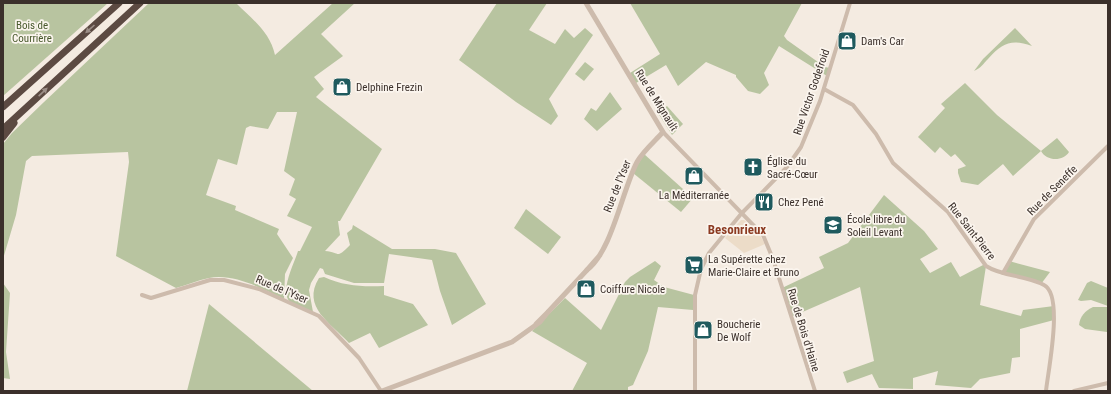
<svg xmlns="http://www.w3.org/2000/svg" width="1111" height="394" viewBox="0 0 1111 394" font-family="'Roboto Condensed',sans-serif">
  <rect width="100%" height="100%" fill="#f4ebe1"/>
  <!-- green -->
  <g fill="#b8c4a0">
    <polygon points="3,3 108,3 3,96"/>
    <path d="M149 3H236C252 19 270 32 275 55L333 3H355L321 34 343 56 314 77 324 89 316 97 382 149 340 221H338L340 235 325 251C341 252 335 260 350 245L347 233 352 229 353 225 392 249H435L456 253 486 304 452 325 440 291 432 260 389 254 384 283H354L325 274 323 269 320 268 311 283 309 290 313 312C307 309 295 306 290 302 279 291 295 262 298 251H300L312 227 287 216 296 199 289 195 295 179 284 171 297 112H277L268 129 250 126 246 128 237 165 218 159 206 195 236 206 235 210 279 229 277 234 293 258 285 274 284 299C263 289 234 273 209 278 198 280 187 285 176 288L116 256 129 162 128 152 32 156 26 161 16 215 3 259V144L12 133 44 102Z"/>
    <polygon points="497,3 547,3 529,30 555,44 565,29 574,38 585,28 593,35 549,99 558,116 551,125 516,102 459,60"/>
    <polygon points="630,3 802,3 784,36 787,40 825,67 830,68 827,76 779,46 764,73 769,85 760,94 748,91 736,77 736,75 706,62 678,86 666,65 636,83 630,73 660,54"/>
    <path d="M1015 28 1032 46C1012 39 1003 42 988 59 983 64 981 68 974 71L983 59Z"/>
    <polygon points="585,62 594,69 584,81 575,74"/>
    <path d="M965 83 997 115 1041 151 1057 138 1069 152C1063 162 1046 161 1041 151L1013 176 1003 164 978 185 961 182 958 173V169L966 166 955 154 951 157 940 147 935 153 918 137 945 108 941 104Z"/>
    <polygon points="610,92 622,109 597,131 584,119 591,108 596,111"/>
    <polygon points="667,106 683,124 672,135 658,113"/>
    <polygon points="644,154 693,198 681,212 633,173"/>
    <polygon points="884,195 924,231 938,249 920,259 930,273 951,262 960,277 985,264 986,266 980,305 1021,316 1023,310 1054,306 1054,320 1020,329 1020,357 1012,358 1010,373 980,379 971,388 935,385 938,371 913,378 913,389 879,388 872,374 847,383 843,372 874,361 860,287 791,317 782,288 824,268 819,257 848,243"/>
    <polygon points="526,209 561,237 548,254 514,228"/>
    <polygon points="655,261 661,266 654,280 664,287 694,295 693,310 658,307 648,351 633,385 628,387 628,391 572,391 587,363 532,331 565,298 601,330 625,282 630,277"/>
    <polygon points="1009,261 1050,272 1041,284 1003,273"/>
    <path d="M324 277C344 286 362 287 384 286V295L413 304 428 325 379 348 370 333 349 343C331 323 301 307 319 278Z"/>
    <polygon points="1091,281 1108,288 1108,306 1091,300 1081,301 1078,300 1087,283"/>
    <polygon points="3,283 10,293 6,352 10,379 3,378"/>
    <polygon points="209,304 313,391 187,391"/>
    <path d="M1093 307H1108L1107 332 1085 329 1079 325C1080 316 1085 311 1093 307Z"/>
  </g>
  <!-- plaza -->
  <polygon fill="#ecdcc8" points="741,220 744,220 758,232 765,244 744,253 725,238"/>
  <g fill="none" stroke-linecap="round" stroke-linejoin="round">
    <!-- minor -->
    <g stroke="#cdbbac" stroke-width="4">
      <path d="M824 89 853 105 876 134 893 163 948 212 986 266C1003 277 1026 275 1044 285 1064 295 1048 371 1046 391"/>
      <polyline points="663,132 763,235 773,259 815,391"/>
      <polyline points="1003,273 1034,219 1108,146"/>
      <polyline points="142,295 151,298 210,280 224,280 259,289 319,316 359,358 381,391"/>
      <polyline points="695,391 695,295 701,269 709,253 741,214 787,167 801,147 820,101 850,3"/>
      <polyline points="1074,391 1108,383"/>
    </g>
    <!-- tertiary -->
    <g stroke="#cdbbac" stroke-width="5">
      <path d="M586 3 663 132C655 141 643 151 637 162 622 191 612 251 587 270L600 255"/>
      <polyline points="548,312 587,270"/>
      <polyline points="382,391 512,342 540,322 548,312 536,324"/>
    </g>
    <!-- motorway -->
    <g stroke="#5c4a42" stroke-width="7">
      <polyline points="3,107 119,3"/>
      <polyline points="3,129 140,3"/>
      <polyline points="3,137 14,123"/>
    </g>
  </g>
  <!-- one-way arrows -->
  <defs><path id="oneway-solid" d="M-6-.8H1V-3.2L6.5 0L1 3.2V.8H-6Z"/></defs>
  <g fill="#9c8e87">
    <use href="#oneway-solid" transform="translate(90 29) rotate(138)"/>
    <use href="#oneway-solid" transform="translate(43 92) rotate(-43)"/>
  </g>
  <!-- icons -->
  <defs>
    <symbol id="shop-square" viewBox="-11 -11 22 22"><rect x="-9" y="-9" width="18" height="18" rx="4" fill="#1f5a5e" stroke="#fbf5ee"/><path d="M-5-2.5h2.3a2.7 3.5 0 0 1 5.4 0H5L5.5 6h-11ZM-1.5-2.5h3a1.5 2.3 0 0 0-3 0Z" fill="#fff"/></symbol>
    <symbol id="church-square" viewBox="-11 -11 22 22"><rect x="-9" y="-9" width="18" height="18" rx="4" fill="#1f5a5e" stroke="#fbf5ee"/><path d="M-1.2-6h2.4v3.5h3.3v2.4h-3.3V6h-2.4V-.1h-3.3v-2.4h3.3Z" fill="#fff"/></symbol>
    <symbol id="restaurant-square" viewBox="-11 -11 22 22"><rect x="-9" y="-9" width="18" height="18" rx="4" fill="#1f5a5e" stroke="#fbf5ee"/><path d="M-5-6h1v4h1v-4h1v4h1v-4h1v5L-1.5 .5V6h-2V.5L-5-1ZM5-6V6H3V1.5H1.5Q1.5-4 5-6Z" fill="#fff"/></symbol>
    <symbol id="school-square" viewBox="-11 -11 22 22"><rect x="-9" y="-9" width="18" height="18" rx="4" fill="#1f5a5e" stroke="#fbf5ee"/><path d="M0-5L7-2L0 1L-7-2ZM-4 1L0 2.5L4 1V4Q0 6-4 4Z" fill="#fff"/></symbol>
    <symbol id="supermarket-square" viewBox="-11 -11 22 22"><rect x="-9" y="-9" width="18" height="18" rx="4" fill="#1f5a5e" stroke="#fbf5ee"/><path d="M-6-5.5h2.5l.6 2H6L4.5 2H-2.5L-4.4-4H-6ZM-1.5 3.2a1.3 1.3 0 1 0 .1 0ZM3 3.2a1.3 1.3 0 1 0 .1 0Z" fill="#fff"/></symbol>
  </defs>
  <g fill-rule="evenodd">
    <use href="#shop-square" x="836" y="30" width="22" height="22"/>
    <use href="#shop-square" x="331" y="76" width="22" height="22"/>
    <use href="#church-square" x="742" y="156" width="22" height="22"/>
    <use href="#shop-square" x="683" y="165" width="22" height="22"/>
    <use href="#restaurant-square" x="753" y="191" width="22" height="22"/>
    <use href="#school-square" x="822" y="214" width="22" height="22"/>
    <use href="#supermarket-square" x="683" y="254" width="22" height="22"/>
    <use href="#shop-square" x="575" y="278" width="22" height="22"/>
    <use href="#shop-square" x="692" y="319" width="22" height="22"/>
  </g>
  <g text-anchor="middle" stroke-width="3.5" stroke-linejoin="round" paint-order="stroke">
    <!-- park labels -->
    <g font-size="11" fill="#4a5a2e" stroke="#fbf5ee">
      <text x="32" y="29">Bois de<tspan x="32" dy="13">Courrière</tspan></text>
    </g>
    <!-- poi labels -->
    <g font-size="11" fill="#3b302b" stroke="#fbf5ee" text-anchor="start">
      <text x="861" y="45">Dam's Car</text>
      <text x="356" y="91">Delphine Frezin</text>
      <text x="767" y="165">Église du<tspan x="767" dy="13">Sacré-Cœur</tspan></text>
      <text x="694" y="199" text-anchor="middle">La Méditerranée</text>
      <text x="778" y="206">Chez Pené</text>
      <text x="847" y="223">École libre du<tspan x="847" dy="13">Soleil Levant</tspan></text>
      <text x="708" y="263">La Supérette chez<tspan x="708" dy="13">Marie-Claire et Bruno</tspan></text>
      <text x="600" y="293">Coiffure Nicole</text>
      <text x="717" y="328">Boucherie<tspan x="717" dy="13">De Wolf</tspan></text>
    </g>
    <!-- street labels -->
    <g font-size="11" fill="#3b302b" stroke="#fbf5ee">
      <text transform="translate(811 92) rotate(-71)" y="4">Rue Victor Godefroid</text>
      <text transform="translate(657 100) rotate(58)" y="4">Rue de Mignault</text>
      <text transform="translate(617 186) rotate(-68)" y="4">Rue de l'Yser</text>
      <text transform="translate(1052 190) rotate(-45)" y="4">Rue de Seneffe</text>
      <text transform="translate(972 231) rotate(52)" y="4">Rue Saint-Pierre</text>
      <text transform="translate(282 289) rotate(23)" y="4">Rue de l'Yser</text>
      <text transform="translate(804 330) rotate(73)" y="4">Rue de Bois d'Haine</text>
    </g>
    <!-- quarter labels -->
    <g font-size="13" font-weight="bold" fill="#8c3b22" stroke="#fbf5ee">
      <text x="737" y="234">Besonrieux</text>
    </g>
  </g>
  <!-- border -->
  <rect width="1111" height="394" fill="none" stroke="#3b302b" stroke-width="8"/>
</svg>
